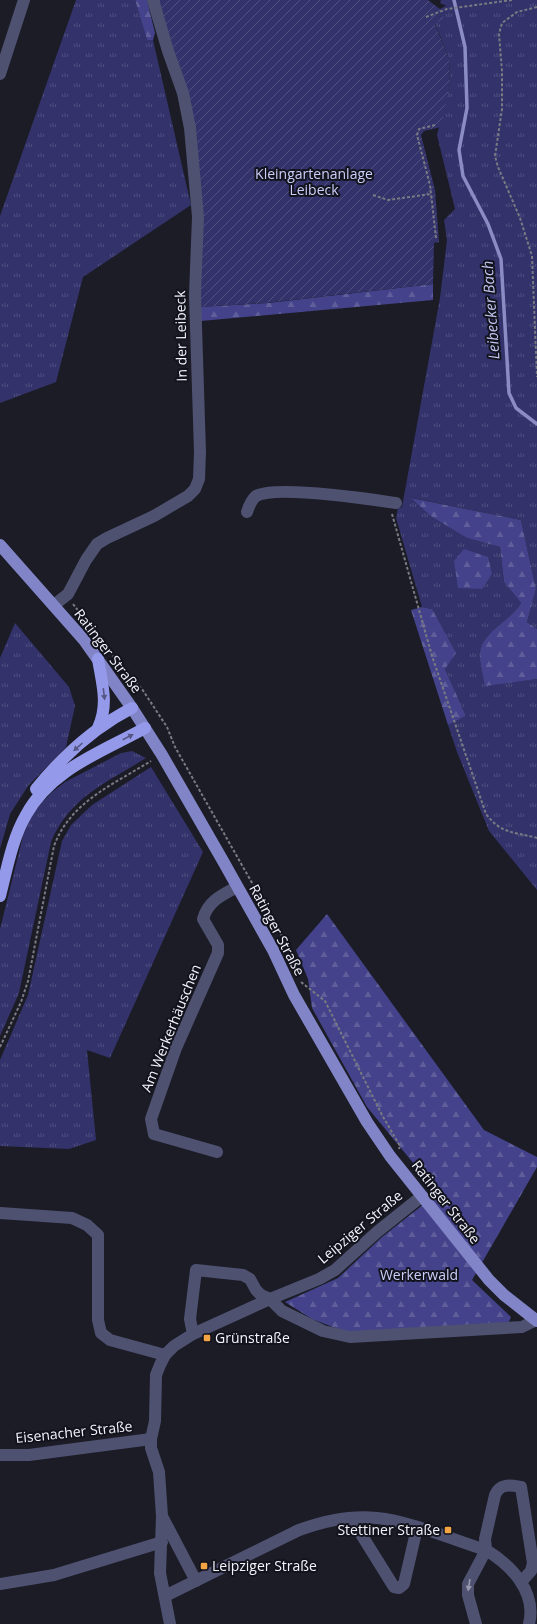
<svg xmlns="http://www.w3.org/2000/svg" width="537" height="1624" viewBox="0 0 537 1624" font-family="'Open Sans',sans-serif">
  <defs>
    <pattern id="grass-tufts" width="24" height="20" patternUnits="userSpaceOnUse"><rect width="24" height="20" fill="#33326b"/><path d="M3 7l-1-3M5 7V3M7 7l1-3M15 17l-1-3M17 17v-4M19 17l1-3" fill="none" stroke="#515081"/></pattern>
    <pattern id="forest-firs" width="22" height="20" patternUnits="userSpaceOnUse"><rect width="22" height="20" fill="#43428a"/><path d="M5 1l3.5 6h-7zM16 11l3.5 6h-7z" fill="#5f5e9b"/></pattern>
    <pattern id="garden-furrows" width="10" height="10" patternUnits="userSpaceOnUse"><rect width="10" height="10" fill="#33326b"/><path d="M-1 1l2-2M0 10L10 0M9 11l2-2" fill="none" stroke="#515081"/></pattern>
  </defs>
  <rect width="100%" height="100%" fill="#1b1c26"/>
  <!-- grass -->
  <g fill="url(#grass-tufts)">
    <polygon points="76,0 135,0 147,40 153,40 191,205 83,277 56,382 0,403 0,216"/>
    <path d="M456 0H537V629L527 622 536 589 521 520 412 498 467 538 500 547 504 582 521 603C511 621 485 630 480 652 478 658 484 678 486 685L537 679V890L489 831 457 752 448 725 466 716 445 669 432 609 422 607 396 518 398 508 402 507 440 298 447 240 444 220 455 209 437 135 450 83 449 59 435 23 443 18 440 9Z"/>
    <polygon points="15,623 69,687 75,706 66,747 28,786 10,814 0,849 0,658"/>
    <path d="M132 751 146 758C106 783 70 797 51 842L19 993 0 1036V929L23 836 30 820 38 807 51 793 65 782 121 753Z"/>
    <polygon points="151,767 203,852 110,1058 87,1050 96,1140 69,1149 0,1146 0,1060 28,995 62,841 71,825 92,805"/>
  </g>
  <!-- forest -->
  <g fill="url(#forest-firs)">
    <polygon points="135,0 147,0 155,33 153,40 147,40"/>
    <polygon points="433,284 433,300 201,321 199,307 268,303"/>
    <path d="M411 498 521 520 536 589 527 622 537 629V679L485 686C484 678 478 658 480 652 484 630 511 621 521 603L504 582 500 547 467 538 431 516Z"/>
    <polygon points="464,549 488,557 492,574 482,589 458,588 454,561"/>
    <polygon points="422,607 432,609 456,653 445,669 466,716 448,725 411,610"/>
    <polygon points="327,914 484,1130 537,1157 537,1167 472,1280 511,1317 508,1324 346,1332 312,1319 285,1302 338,1278 382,1237 438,1193 367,1107 312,1008 308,979 296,950"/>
  </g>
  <!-- park -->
  <polygon fill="#33326b" points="441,0 519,0 482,11 462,13 440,3"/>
  <!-- garden -->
  <polygon fill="url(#garden-furrows)" points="158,0 428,0 440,9 444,18 435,24 449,59 450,83 441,127 424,131 421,135 435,190 439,242 434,243 433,284 265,303 199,307 199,196"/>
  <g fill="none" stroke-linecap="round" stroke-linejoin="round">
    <!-- stream -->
    <polyline stroke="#8b8cc4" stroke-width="3.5" points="454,0 465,47 467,108 459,150 463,176 488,224 501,259 509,393 516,408 537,424"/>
    <!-- path -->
    <g stroke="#797a82" stroke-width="2" stroke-dasharray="3 2" stroke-linecap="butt">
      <polyline points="537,7 517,12 502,23 499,34 502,71 502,109 495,156 498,167 520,218 532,256 537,377"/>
      <polyline points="426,17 447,9 512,0"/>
      <polyline points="435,125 419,129 417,135 430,185 436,238"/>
      <polyline points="373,195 388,200 431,194"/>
      <path d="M392 514 432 656 486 814C501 834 515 832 537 838"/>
      <polyline points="73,604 124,670 142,689 167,727 175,747 281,934 287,948"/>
      <polyline points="301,982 325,1001 382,1115 400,1146 399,1149"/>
      <path d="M0 1047 21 1002 28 981 54 846C70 802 114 784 151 761"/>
    </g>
    <!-- minor -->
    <g stroke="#4f5171" stroke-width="12">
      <polyline points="0,74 24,0"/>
      <path d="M247 512C249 506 251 500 256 496 276 485 369 499 396 503"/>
      <polyline points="54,605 68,594 86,560 97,544 107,538 154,516 188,496 195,489 199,479 200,452 195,295 198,217 190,128 183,93 168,51 153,0"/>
      <path d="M217 1152 154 1134 151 1119 176 1048 218 953V945L203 919C208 901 222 895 237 887"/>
      <polyline points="0,1213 72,1218 87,1225 98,1235 98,1320 101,1333 110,1340 165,1355"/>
      <polyline points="193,1334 190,1319 196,1270 243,1275 250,1279 256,1290 261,1295 270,1299 282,1311 323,1331 350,1337 522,1327 536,1320"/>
      <polyline points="0,1455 29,1455 151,1439"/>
      <polyline points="163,1518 196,1581"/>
      <polyline points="351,1518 394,1587 399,1588 404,1584 417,1528"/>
      <polyline points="0,1584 54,1575 162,1542"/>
      <path d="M165 1596 299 1530C324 1521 350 1515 377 1518 409 1521 454 1540 486 1550 511 1565 537 1592 529 1624"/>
      <polyline points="170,1624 160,1573 162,1516 159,1472 151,1448 151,1439 155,1421 156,1375 160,1365 165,1355 174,1346 193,1334 270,1299 319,1279 335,1270 377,1232 422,1196"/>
      <path d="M476 1624 468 1595V1584L486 1550 485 1539 495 1495C500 1483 510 1485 521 1487L533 1563 531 1571 521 1582"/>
    </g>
    <!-- major -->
    <polyline stroke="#8185c7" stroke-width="12" points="0,545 84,640 132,708 162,755 223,861 273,950 294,995 367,1122 390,1156 489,1280 504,1295 537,1321"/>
    <!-- highway -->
    <g stroke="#9599ea" stroke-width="12">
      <path d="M98 659C102 684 109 704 98 728"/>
      <path d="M36 789C62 757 95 727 132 708"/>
      <path d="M0 896C7 869 12 839 26 815 51 769 102 752 145 728"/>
    </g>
  </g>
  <!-- one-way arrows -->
  <defs><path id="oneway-solid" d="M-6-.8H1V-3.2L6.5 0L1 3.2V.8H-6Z"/></defs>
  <g fill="#545684">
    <use href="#oneway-solid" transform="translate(104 694) rotate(83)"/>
    <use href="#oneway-solid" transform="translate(128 737) rotate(-27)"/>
    <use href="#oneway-solid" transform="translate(78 747) rotate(138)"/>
  </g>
  <use fill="#999aaf" href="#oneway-solid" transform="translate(469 1585) rotate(99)"/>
  <!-- markers -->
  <g fill="#f4a443" stroke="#12131d" stroke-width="1.5">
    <rect x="203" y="1334" width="8" height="8" rx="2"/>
    <rect x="444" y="1526" width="8" height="8" rx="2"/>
    <rect x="200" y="1562" width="8" height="8" rx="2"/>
  </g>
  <g text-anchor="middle" stroke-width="4" stroke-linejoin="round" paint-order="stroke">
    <!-- park labels -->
    <g font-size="14" fill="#cbcff9" stroke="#12131d">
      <text x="314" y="179">Kleingartenanlage<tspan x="314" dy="16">Leibeck</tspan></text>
      <text x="419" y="1280">Werkerwald</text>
    </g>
    <!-- street labels -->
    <g font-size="14" fill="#f3f4fb" stroke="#12131d">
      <text transform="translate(181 336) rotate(-91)" y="5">In der Leibeck</text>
      <text transform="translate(108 651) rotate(53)" y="5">Ratinger Straße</text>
      <text transform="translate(277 930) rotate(62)" y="5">Ratinger Straße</text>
      <text transform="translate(171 1028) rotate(-68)" y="5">Am Werkerhäuschen</text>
      <text transform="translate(446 1202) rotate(52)" y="5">Ratinger Straße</text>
      <text transform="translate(360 1227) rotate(-40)" y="5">Leipziger Straße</text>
      <text transform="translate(74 1432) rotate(-6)" y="5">Eisenacher Straße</text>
    </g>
    <!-- poi labels -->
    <g font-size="14" fill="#f3f4fb" stroke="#12131d" text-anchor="start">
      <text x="215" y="1343">Grünstraße</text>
      <text x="440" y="1535" text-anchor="end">Stettiner Straße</text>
      <text x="212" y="1571">Leipziger Straße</text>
    </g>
    <!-- water labels -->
    <g font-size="15" font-style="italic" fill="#c2c6f0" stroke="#12131d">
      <text transform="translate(491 310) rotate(-94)" y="5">Leibecker Bach</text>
    </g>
  </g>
</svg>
